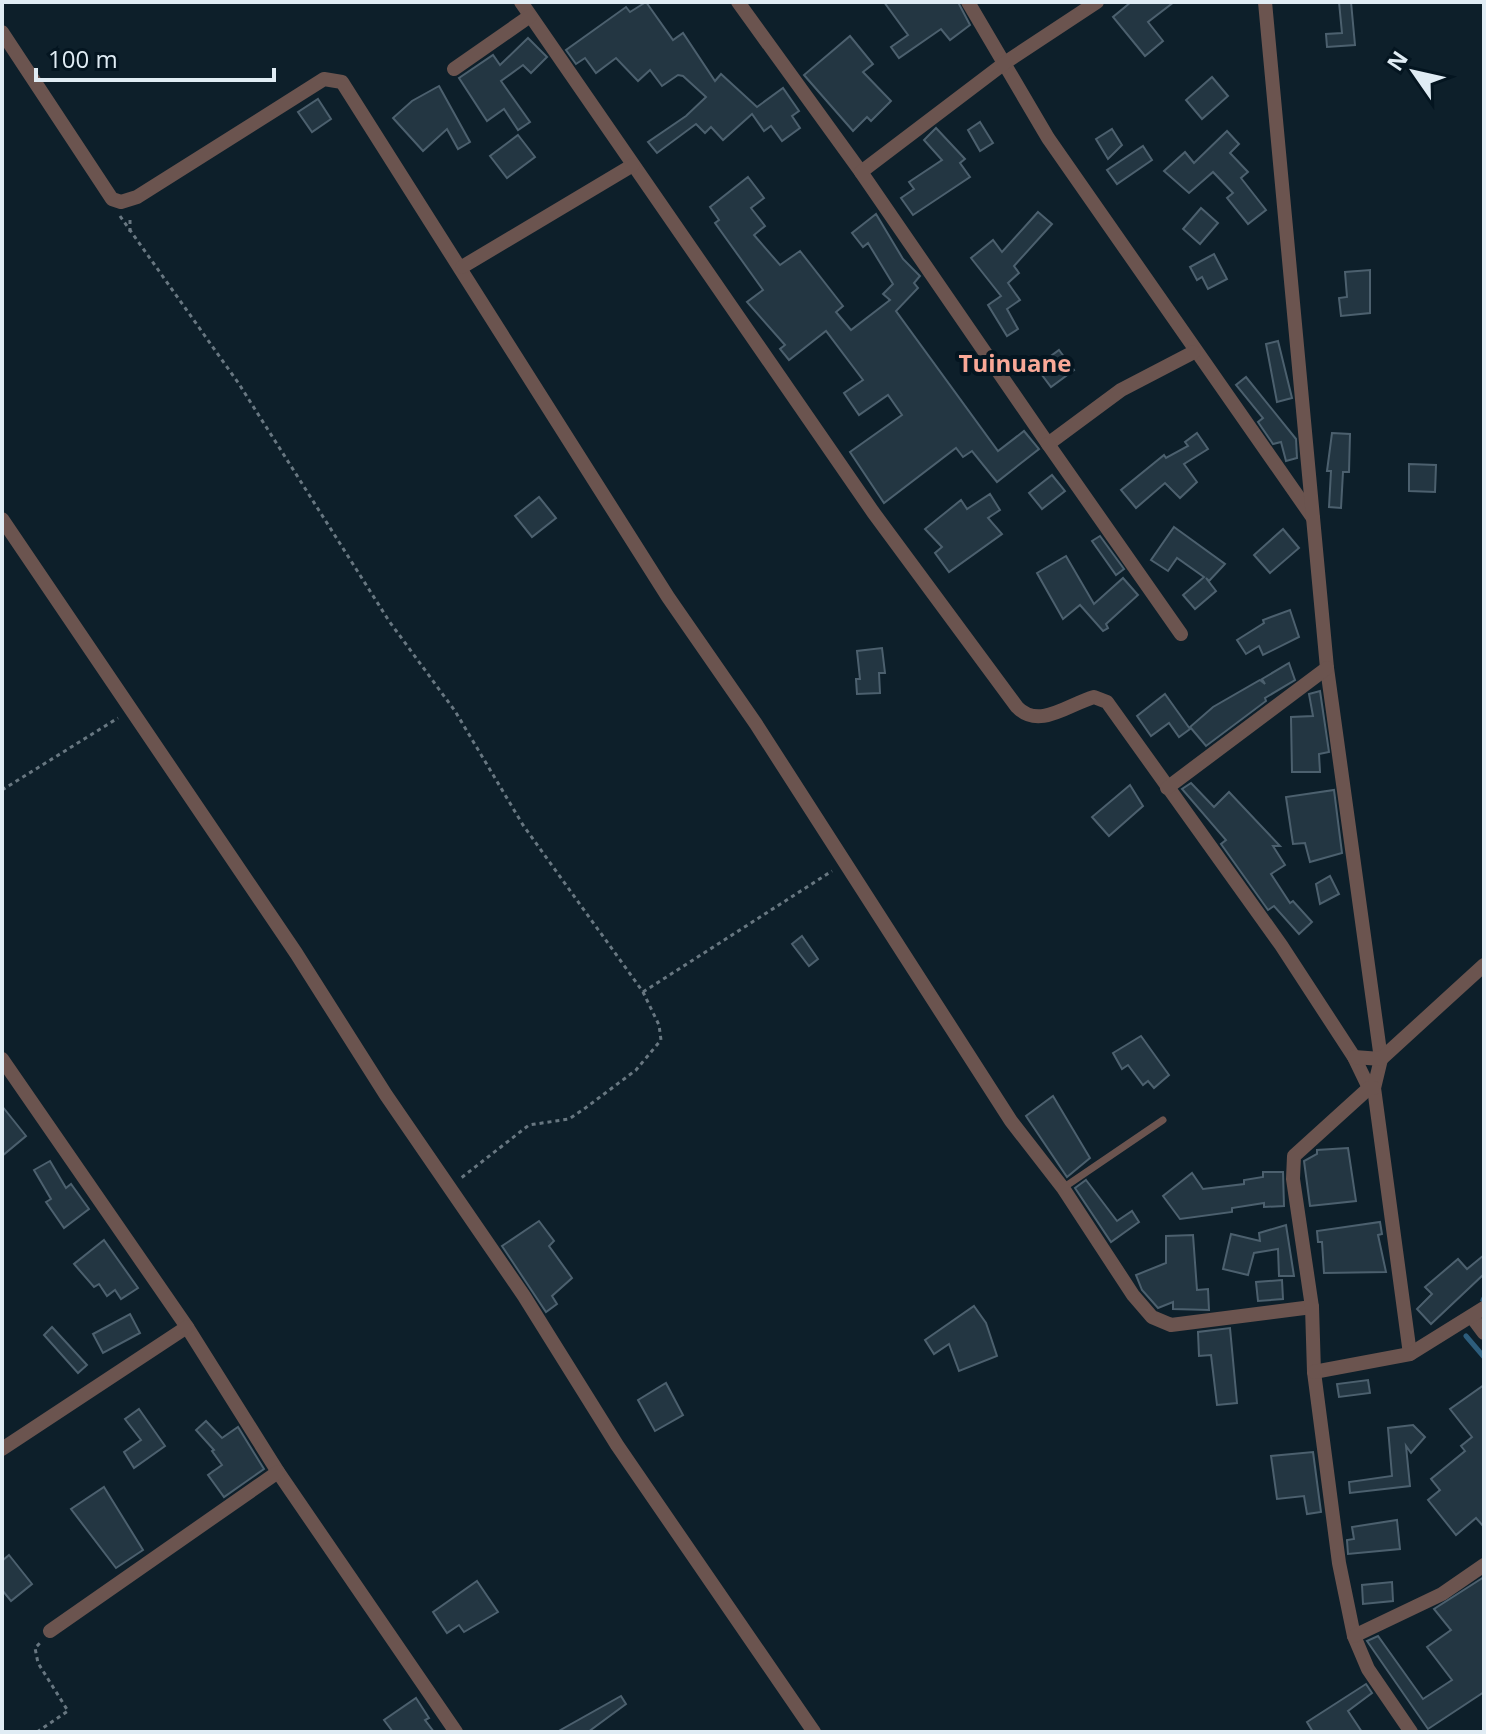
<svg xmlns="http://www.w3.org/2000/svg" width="1486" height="1734" viewBox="0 0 1486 1734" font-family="'Open Sans',sans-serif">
  <rect width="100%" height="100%" fill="#0d1f2a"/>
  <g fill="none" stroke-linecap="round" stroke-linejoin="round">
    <!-- stream -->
    <g stroke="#2d5d7c" stroke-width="5">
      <polyline points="1483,1300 1484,1298"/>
      <polyline points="1466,1336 1484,1357"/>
    </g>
  </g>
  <!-- building -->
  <g fill="#233642" stroke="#4c606e" stroke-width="2">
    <polygon points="646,2 673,40 683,33 715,81 721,74 757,107 783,88 799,111 792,116 800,128 782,141 771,126 764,131 752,114 723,140 711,127 705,133 696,124 657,153 648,142 686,116 706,97 683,76 678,75 662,86 650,70 638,81 616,58 596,73 585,58 576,64 566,50 626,7 630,12"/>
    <polygon points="884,2 958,2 970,25 950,40 941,29 899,58 891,47 908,35"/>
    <polygon points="1131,2 1174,2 1148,22 1163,41 1145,56 1113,17"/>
    <polygon points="1339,2 1351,2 1355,45 1327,47 1326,34 1342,33"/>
    <polygon points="850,36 873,64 863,72 891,101 871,121 867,117 853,131 804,75"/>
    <polygon points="528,38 547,57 531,73 523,65 501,81 530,122 518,130 504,109 487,121 459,78 493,55 500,65"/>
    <polygon points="1212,77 1228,96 1202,119 1186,100"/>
    <polygon points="439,86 470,142 458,149 447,129 423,151 393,118 412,101"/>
    <polygon points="318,99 331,119 312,132 298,112"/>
    <polygon points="980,122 993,143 980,151 968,130"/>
    <polygon points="936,128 965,159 960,163 970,177 913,215 901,198 914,189 909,182 942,160 924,140"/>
    <polygon points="1112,129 1122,145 1108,159 1096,139"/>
    <polygon points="1227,131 1239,144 1230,153 1248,172 1241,178 1266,210 1248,224 1227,198 1233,193 1213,172 1189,193 1164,171 1185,152 1194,163"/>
    <polygon points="518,135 535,157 507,178 490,156"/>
    <polygon points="1143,146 1152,160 1117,184 1107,170"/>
    <polygon points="748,177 764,198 751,208 765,226 754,235 780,265 800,251 843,306 836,312 851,330 890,300 883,294 893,284 868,243 863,247 852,233 876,214 903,259 920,276 914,283 918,288 896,311 998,451 1024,431 1039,449 997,482 972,451 963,457 956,448 884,503 850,452 902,415 888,395 859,415 844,393 863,380 826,331 789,360 780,349 785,345 747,302 763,290 715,223 719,220 710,207"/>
    <polygon points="1201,208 1218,223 1200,244 1183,229"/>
    <polygon points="1038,212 1052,224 1014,266 1019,273 1008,283 1020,300 1007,309 1018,329 1007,336 988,305 1001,296 971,258 993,240 1002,252"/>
    <polygon points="1214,254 1227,279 1208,289 1202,277 1197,280 1190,267"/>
    <polygon points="1370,270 1370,313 1341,316 1339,298 1347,297 1345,272"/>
    <polygon points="1278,341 1292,398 1277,402 1266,344"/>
    <polygon points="1059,350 1074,370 1051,387 1036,367"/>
    <polygon points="1246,377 1296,439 1297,458 1286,461 1281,442 1273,444 1258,422 1263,418 1236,385"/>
    <polygon points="1197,433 1208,449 1184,464 1197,482 1180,498 1165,483 1136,508 1121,490 1164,455 1166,458 1188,446 1185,442"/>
    <polygon points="1332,433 1350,434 1349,472 1343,472 1341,508 1329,507 1331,471 1327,471"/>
    <polygon points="1409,464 1436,465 1435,492 1409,491"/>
    <polygon points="1052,475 1065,491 1042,509 1029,493"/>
    <polygon points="990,494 1000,510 988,518 1002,534 949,572 935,553 942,547 925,529 961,500 967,509"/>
    <polygon points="539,497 556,518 532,537 515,516"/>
    <polygon points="1174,527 1225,564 1209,581 1206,578 1216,591 1195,609 1183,595 1204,577 1177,558 1168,571 1151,560"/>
    <polygon points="1283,529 1299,548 1270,573 1254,555"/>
    <polygon points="1100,536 1124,569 1116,575 1092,541"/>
    <polygon points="1066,556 1094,604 1123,578 1138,595 1106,624 1108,628 1103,631 1080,605 1063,619 1037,573"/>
    <polygon points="1290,610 1299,637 1263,655 1259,646 1246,654 1237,640 1264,623 1263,620"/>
    <polygon points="882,648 885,673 879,673 880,693 857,694 856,679 860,679 857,651"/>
    <polygon points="1289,663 1295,680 1265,698 1266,701 1206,746 1190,727 1213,707 1260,680 1265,684 1262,679"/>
    <polygon points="1320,691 1329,752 1319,754 1320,772 1292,772 1291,717 1313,716 1309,694"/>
    <polygon points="1165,694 1190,729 1179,737 1169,723 1151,736 1137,716"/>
    <polygon points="1191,783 1214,807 1229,792 1280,846 1273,846 1285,865 1271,874 1290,903 1293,901 1312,922 1299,934 1274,906 1268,910 1221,844 1226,840 1182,789"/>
    <polygon points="1130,785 1143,806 1109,836 1092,817"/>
    <polygon points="1334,790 1342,853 1310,862 1305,843 1293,844 1286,797"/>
    <polygon points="1330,876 1339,894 1320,904 1316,884"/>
    <polygon points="802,936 818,959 809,966 792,944"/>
    <polygon points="1141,1036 1169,1075 1154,1088 1148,1081 1143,1085 1128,1065 1122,1069 1113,1053"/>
    <polygon points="1053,1096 1090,1158 1067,1177 1026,1116"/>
    <polygon points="2,1106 26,1136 2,1156"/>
    <polygon points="1348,1148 1356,1201 1310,1206 1304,1161 1317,1154 1317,1150"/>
    <polygon points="50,1161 66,1188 71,1184 89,1209 64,1228 46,1202 51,1199 34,1170"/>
    <polygon points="1263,1172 1283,1172 1284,1206 1264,1207 1264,1203 1232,1208 1232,1212 1180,1219 1163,1196 1192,1173 1203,1189 1244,1184 1244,1180 1263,1177"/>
    <polygon points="1086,1180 1117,1221 1132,1211 1139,1222 1111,1242 1075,1188"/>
    <polygon points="539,1221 554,1241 549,1246 572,1278 552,1296 557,1304 546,1312 502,1246"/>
    <polygon points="1380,1222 1382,1234 1378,1235 1386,1272 1324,1273 1322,1242 1318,1242 1317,1231"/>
    <polygon points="1286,1225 1294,1276 1279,1276 1278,1249 1254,1253 1248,1275 1223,1269 1231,1234 1260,1241 1259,1233"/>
    <polygon points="1193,1235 1197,1290 1208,1289 1209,1310 1173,1309 1173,1302 1158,1308 1142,1290 1136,1275 1166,1263 1166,1236"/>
    <polygon points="104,1240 138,1288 121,1299 115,1290 107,1296 99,1284 94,1287 74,1264"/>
    <polygon points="1484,1255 1484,1274 1431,1324 1417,1309 1432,1294 1425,1287 1458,1259 1467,1269"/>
    <polygon points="1282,1280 1283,1299 1258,1301 1256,1282"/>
    <polygon points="974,1306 986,1323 997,1356 959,1371 949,1344 934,1354 925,1340"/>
    <polygon points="130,1314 140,1333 103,1353 93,1334"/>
    <polygon points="52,1327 87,1365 78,1373 44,1335"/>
    <polygon points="1230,1328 1237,1403 1217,1405 1211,1355 1199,1356 1198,1332"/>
    <polygon points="1368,1380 1370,1393 1339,1397 1337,1384"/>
    <polygon points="666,1383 683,1415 655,1431 638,1400"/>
    <polygon points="1484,1385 1484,1527 1476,1518 1456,1535 1428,1500 1440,1490 1431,1479 1465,1451 1461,1446 1472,1437 1450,1409"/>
    <polygon points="139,1409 165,1446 134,1468 124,1452 141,1440 125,1419"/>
    <polygon points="206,1421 222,1438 238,1427 264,1469 224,1497 208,1475 222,1465 212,1451 214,1450 196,1430"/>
    <polygon points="1413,1425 1425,1437 1411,1453 1406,1446 1410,1486 1350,1493 1349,1482 1392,1476 1388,1428"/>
    <polygon points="1313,1452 1321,1512 1307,1514 1304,1496 1277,1499 1271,1456"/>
    <polygon points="104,1487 143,1550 116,1568 71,1509"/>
    <polygon points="1397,1520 1400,1549 1348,1554 1347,1540 1354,1539 1352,1527"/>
    <polygon points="9,1555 32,1584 11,1601 2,1590 2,1561"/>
    <polygon points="1484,1577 1484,1692 1428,1729 1367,1641 1378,1636 1423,1699 1452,1680 1427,1647 1451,1630 1434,1609"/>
    <polygon points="477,1581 498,1612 464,1632 459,1625 447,1633 433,1612"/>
    <polygon points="1392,1582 1393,1601 1363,1604 1362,1585"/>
    <polygon points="1366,1684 1372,1693 1348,1711 1362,1732 1313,1732 1307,1722"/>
    <polygon points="621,1696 626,1704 588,1732 557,1732"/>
    <polygon points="416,1698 429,1718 425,1720 434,1732 393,1732 384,1720"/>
  </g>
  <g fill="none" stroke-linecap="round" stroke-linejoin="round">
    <!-- path -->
    <g stroke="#687781" stroke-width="3" stroke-dasharray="4 4" stroke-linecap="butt">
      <polyline points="120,216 239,384 389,621 455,711 523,825 643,992 659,1025 661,1040 636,1070 584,1109 569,1119 529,1125 461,1178"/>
      <polyline points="130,232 130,216"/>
      <polyline points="2,790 118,718"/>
      <polyline points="643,992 832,871"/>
      <polyline points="37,1732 68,1711 38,1663 35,1648 40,1643"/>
    </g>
    <!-- service -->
    <polyline stroke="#6b544f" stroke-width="7" points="1063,1188 1163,1120"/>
    <!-- minor -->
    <g stroke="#6b544f" stroke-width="14">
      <path d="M521 2 873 512 1017 707C1039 730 1069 704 1094 697L1107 702 1281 945 1354 1057 1369 1088"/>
      <polyline points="738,2 861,172"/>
      <polyline points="968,2 1048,138 1313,518"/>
      <polyline points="1097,2 1006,62 861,172 1048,444 1121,390 1194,352"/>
      <polyline points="1265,2 1327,668 1381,1059 1374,1088 1410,1354"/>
      <polyline points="2,32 112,199 121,202 137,197 324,79 342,82 668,597 756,724 1011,1121 1063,1188 1133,1295 1152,1317 1171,1325 1312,1307"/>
      <polyline points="454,69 530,16"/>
      <polyline points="462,267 633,165"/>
      <polyline points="1048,444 1181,634"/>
      <polyline points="2,519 296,953 386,1095 524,1296 617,1445 814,1732"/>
      <polyline points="1167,788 1327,668"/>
      <polyline points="1354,1057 1381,1059 1484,965"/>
      <polyline points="2,1059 187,1327 278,1472 456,1732"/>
      <polyline points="1374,1088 1369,1088 1294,1156 1293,1179 1312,1307 1314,1372 1339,1563 1354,1636 1368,1669 1411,1732"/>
      <polyline points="1472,1317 1484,1333"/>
      <polyline points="1314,1372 1410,1354 1484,1308"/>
      <polyline points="2,1449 187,1327"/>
      <polyline points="50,1631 278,1472"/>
      <polyline points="1354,1636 1442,1594 1484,1565"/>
    </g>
  </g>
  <g text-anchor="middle" stroke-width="8" stroke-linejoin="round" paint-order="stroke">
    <!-- quarter labels -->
    <g font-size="24" font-weight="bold" fill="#f9a897" stroke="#041520">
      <text x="1015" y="372">Tuinuane</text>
    </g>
  </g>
  <!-- border -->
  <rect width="1486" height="1734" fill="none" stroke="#e0ecf4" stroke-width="8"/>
  <!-- north arrow -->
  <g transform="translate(1414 72) rotate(304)" stroke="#041520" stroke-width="6" paint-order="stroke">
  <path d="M0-6L14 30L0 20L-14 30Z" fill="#e0ecf4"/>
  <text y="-12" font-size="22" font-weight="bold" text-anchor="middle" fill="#e0ecf4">N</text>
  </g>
  <!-- scale -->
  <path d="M36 68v12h238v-12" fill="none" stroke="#e0ecf4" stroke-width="4"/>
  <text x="48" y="68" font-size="24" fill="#e0ecf4" stroke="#041520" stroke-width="6" paint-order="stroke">100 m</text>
</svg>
